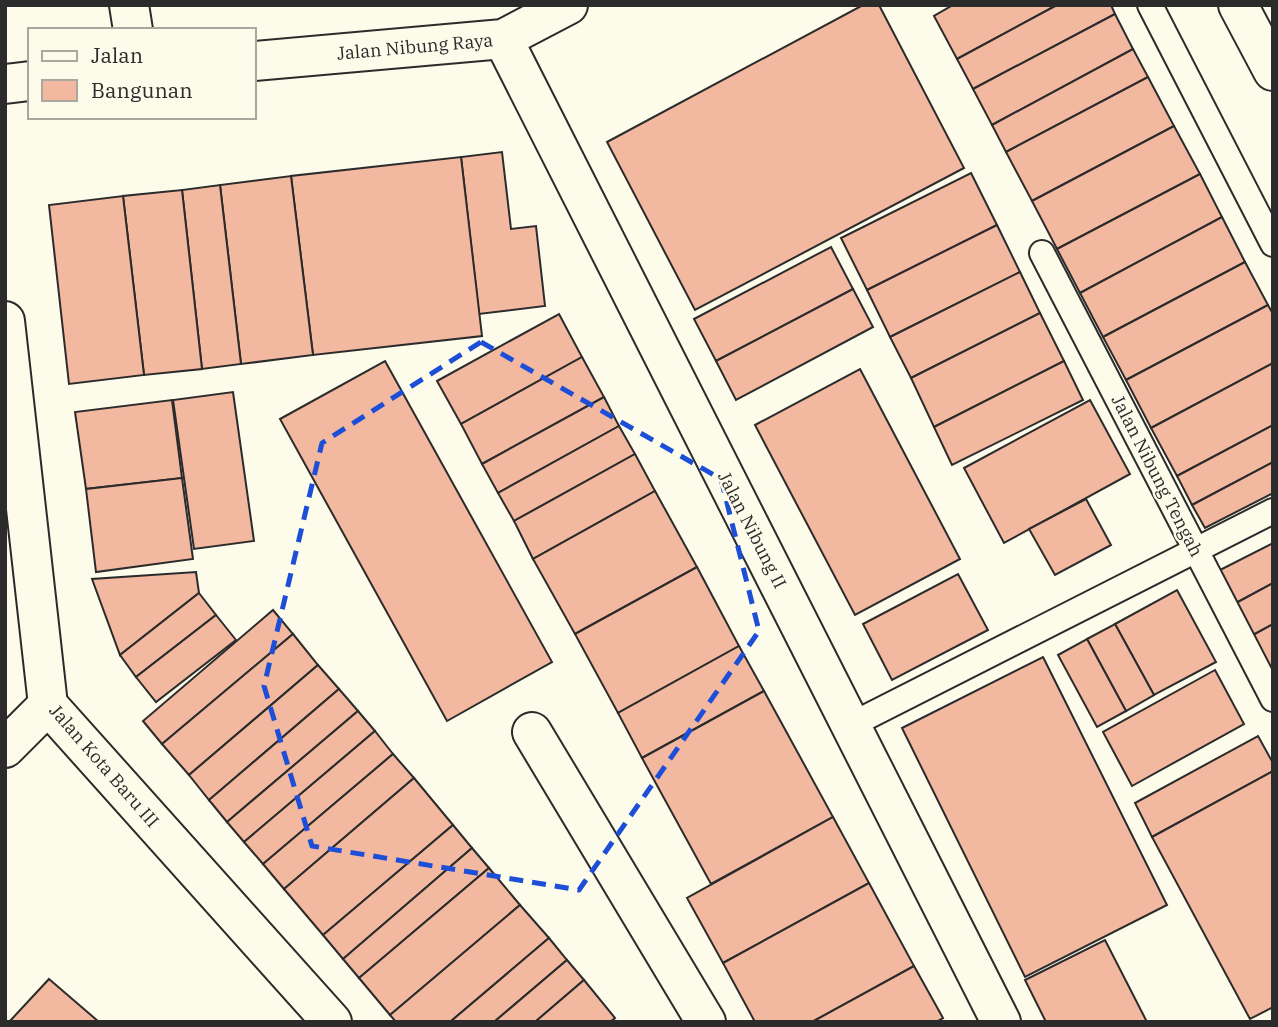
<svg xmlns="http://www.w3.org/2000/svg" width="1278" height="1027" viewBox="0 0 1278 1027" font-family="'IBM Plex Serif',serif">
  <rect width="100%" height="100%" fill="#fdfbea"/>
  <!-- building -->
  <g fill="#f2b8a0" stroke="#2b2b2b" stroke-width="2">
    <polygon points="863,5 879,5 964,168 695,310 607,142"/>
    <polygon points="953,5 1057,5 957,59 934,16"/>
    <polygon points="1057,5 1111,5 1115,14 973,89 957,59"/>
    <polygon points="1115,14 1133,49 992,125 973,89"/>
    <polygon points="1133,49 1148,77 1006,152 992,125"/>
    <polygon points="1148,77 1174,126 1032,201 1006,152"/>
    <polygon points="1174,126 1200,174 1057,249 1032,201"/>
    <polygon points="502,152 511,229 536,226 545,306 479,314 461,157"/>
    <polygon points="461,157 482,336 313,355 291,176"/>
    <polygon points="971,173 997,225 867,290 841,238"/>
    <polygon points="1200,174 1222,217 1080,293 1057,249"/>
    <polygon points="291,176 313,355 241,364 220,185"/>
    <polygon points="220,185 241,364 202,369 182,190"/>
    <polygon points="182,190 202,369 144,375 123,196"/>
    <polygon points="123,196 144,375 69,384 49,205"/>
    <polygon points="1222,217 1245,262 1103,337 1080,293"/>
    <polygon points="997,225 1020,272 890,337 867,290"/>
    <polygon points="831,247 853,289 716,361 694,319"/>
    <polygon points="1245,262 1268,305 1126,380 1103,337"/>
    <polygon points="1020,272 1040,313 911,378 890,337"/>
    <polygon points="853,289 873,327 736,400 716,361"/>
    <polygon points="1268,305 1273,314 1273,363 1151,428 1126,380"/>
    <polygon points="1040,313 1064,361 934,427 911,378"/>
    <polygon points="559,314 582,357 461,424 437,381"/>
    <polygon points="582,357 604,397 482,464 461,424"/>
    <polygon points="385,361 552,662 447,721 280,419"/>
    <polygon points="1064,361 1083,400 952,465 934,427"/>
    <polygon points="1273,363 1273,425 1177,476 1151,428"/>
    <polygon points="860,369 960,559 855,615 755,425"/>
    <polygon points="233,392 254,541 194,549 173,400"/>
    <polygon points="604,397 619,426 498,493 482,464"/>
    <polygon points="172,400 182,478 86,489 75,412"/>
    <polygon points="1090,400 1130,474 1004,543 964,468"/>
    <polygon points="1273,425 1273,462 1192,505 1177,476"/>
    <polygon points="619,426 635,454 514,521 498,493"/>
    <polygon points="635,454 655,491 533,559 514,521"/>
    <polygon points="1273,462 1273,493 1205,528 1192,505"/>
    <polygon points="182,478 193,559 96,572 86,489"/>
    <polygon points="655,491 697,567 575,634 533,559"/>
    <polygon points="1086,499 1111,545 1055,575 1029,529"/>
    <polygon points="1273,543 1273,583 1236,603 1220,570"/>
    <polygon points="697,567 739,646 618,713 575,634"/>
    <polygon points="196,572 199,593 120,655 92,579"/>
    <polygon points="958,574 988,630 892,680 863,624"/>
    <polygon points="1273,583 1273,624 1253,635 1236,603"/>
    <polygon points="1177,590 1216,662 1154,695 1115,624"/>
    <polygon points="199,593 216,615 136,677 120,655"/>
    <polygon points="273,610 293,634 162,744 143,721"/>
    <polygon points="216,615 236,640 156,702 136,677"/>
    <polygon points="1115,624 1154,695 1126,711 1087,639"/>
    <polygon points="1273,624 1273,665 1270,667 1253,635"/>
    <polygon points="293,634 318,665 189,775 162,744"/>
    <polygon points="1087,639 1126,711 1097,727 1058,655"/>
    <polygon points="739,646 764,691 642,758 618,713"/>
    <polygon points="1043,657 1167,905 1025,977 902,728"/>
    <polygon points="318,665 339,689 209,800 189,775"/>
    <polygon points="1215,670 1244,724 1132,786 1103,732"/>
    <polygon points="339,689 358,711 227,822 209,800"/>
    <polygon points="764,691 833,817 711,884 642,758"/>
    <polygon points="358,711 375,731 244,842 227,822"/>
    <polygon points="375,731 393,754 263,864 244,842"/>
    <polygon points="1258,736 1273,763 1273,771 1152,837 1135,803"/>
    <polygon points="393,754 414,778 284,889 263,864"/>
    <polygon points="1273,771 1273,1007 1250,1019 1152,837"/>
    <polygon points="414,778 453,825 323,935 284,889"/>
    <polygon points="833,817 869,883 723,963 687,898"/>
    <polygon points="453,825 472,848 343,959 323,935"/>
    <polygon points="472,848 489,868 359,978 343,959"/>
    <polygon points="489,868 520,905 390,1015 359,978"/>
    <polygon points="869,883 914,966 812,1022 755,1022 723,963"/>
    <polygon points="520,905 549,938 450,1022 396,1022 390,1015"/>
    <polygon points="549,938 567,960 494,1022 450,1022"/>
    <polygon points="1105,940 1147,1022 1046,1022 1025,980"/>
    <polygon points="567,960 584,980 535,1022 494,1022"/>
    <polygon points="914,966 943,1018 936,1022 812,1022"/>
    <polygon points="49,979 99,1022 9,1022"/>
    <polygon points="584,980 615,1018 610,1022 535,1022"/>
  </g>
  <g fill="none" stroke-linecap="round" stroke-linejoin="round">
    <defs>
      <g id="service">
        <polyline points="1150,5 1273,244"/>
        <polyline points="1042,253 1273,699"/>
        <polyline points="851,725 1273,511"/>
      </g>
      <g id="minor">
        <polyline points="129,5 133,30"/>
        <polyline points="503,39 1001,1022"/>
        <polyline points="254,61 503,39 568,5"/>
        <polyline points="5,84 30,81"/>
        <polyline points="5,321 48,705 332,1022"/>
        <polyline points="532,732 706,1022"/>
        <polyline points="5,748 48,705"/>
      </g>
      <polyline id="primary" points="1238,5 1273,71"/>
    </defs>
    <!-- service casing -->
    <use href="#service" stroke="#2b2b2b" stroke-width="28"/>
    <!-- minor casing -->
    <use href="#minor" stroke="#2b2b2b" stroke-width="42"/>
    <!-- primary casing -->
    <use href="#primary" stroke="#2b2b2b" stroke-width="42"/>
    <!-- service -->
    <use href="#service" stroke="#fdfbea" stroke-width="24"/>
    <!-- minor -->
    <use href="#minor" stroke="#fdfbea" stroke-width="38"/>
    <!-- primary -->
    <use href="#primary" stroke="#fdfbea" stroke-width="38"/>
  </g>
  <!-- marked area -->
  <path fill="none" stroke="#1d4ed8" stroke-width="5" stroke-dasharray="14 9" stroke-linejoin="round" d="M481 342 721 479 759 631 579 890 312 846 264 686 322 443Z"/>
  <g text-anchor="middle" stroke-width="5" stroke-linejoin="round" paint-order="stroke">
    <!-- street labels -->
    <g font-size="18" fill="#2b2b2b" stroke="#fdfbea">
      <text transform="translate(415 47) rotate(-5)" y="6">Jalan Nibung Raya</text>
      <text transform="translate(1157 476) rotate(63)" y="6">Jalan Nibung Tengah</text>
      <text transform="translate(752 530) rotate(63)" y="6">Jalan Nibung II</text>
      <text transform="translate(104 766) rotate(49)" y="6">Jalan Kota Baru III</text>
    </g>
  </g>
  <!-- border -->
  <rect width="1278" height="1027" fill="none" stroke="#2b2b2b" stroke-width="14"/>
  <!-- legend -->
  <rect x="28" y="28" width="228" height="91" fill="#fdfbea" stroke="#a9a89e" stroke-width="2"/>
  <rect x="42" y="51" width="35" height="10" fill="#fdfbea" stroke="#a9a89e" stroke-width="2"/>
  <text x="91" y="63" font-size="21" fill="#2b2b2b">Jalan</text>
  <rect x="42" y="80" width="35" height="21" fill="#f2b8a0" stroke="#a9a89e" stroke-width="2"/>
  <text x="91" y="98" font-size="21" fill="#2b2b2b">Bangunan</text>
</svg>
